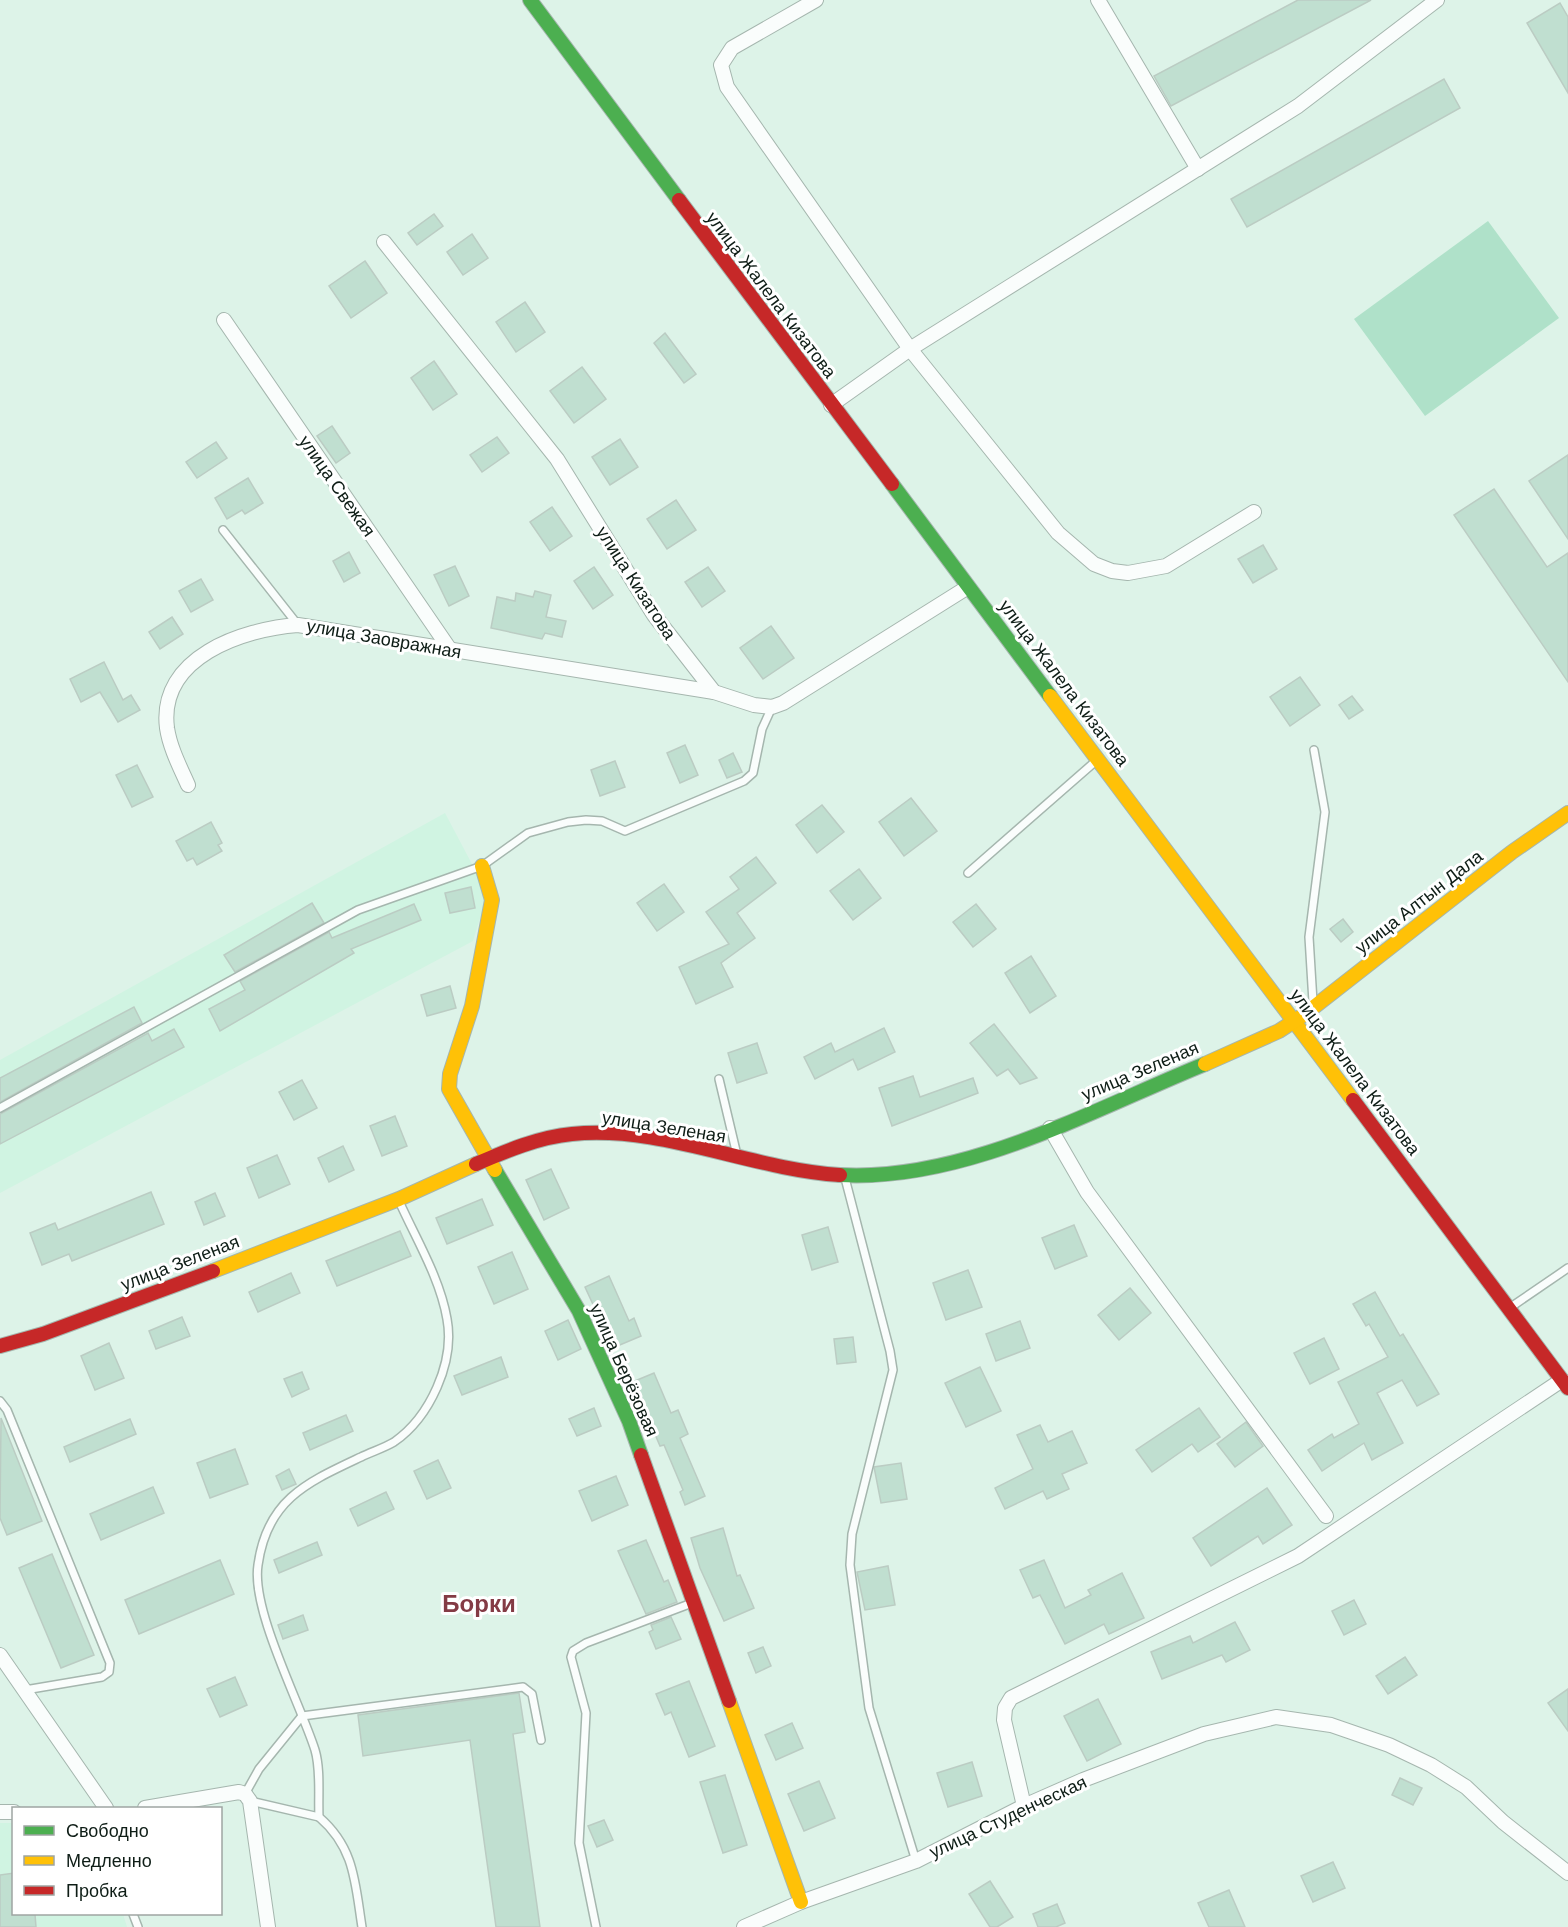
<svg xmlns="http://www.w3.org/2000/svg" width="1568" height="1927" viewBox="0 0 1568 1927" font-family="Helvetica,sans-serif">
  <rect width="100%" height="100%" fill="#ddf3e8"/>
  <!-- built -->
  <g fill="#d0f4e2">
    <polygon points="445,813 482,883 485,902 473,941 0,1193 0,1060"/>
    <polygon points="0,1823 13,1823 14,1914 123,1914 127,1927 0,1927"/>
  </g>
  <!-- green -->
  <polygon fill="#afe1c9" points="1488,221 1559,318 1425,416 1354,319"/>
  <!-- building -->
  <g fill="#c0dfd0" stroke="#bbccc3" stroke-width="1.5">
    <polygon points="1298,0 1371,0 1171,106 1154,76"/>
    <polygon points="1560,3 1568,17 1568,93 1527,23"/>
    <polygon points="1444,79 1460,108 1247,227 1231,199"/>
    <polygon points="434,214 443,226 417,245 408,233"/>
    <polygon points="472,234 488,258 463,275 447,252"/>
    <polygon points="365,261 387,293 351,318 329,286"/>
    <polygon points="525,302 545,332 516,352 496,322"/>
    <polygon points="665,333 696,374 684,383 654,343"/>
    <polygon points="434,361 457,394 433,410 411,378"/>
    <polygon points="582,367 606,399 574,423 550,391"/>
    <polygon points="332,426 350,453 336,463 317,436"/>
    <polygon points="497,437 509,453 482,472 470,455"/>
    <polygon points="620,439 638,467 610,485 592,457"/>
    <polygon points="216,442 227,458 197,478 186,462"/>
    <polygon points="1568,455 1568,539 1529,481"/>
    <polygon points="248,478 263,503 245,514 242,510 227,519 215,498"/>
    <polygon points="1494,489 1547,567 1568,553 1568,682 1454,515"/>
    <polygon points="676,500 696,530 667,549 647,519"/>
    <polygon points="552,507 572,536 550,551 530,522"/>
    <polygon points="1263,545 1277,569 1253,583 1238,559"/>
    <polygon points="349,552 360,573 344,582 333,561"/>
    <polygon points="455,566 469,596 449,606 434,575"/>
    <polygon points="594,567 613,595 593,609 574,581"/>
    <polygon points="708,567 725,591 702,607 685,582"/>
    <polygon points="201,579 213,600 191,612 179,591"/>
    <polygon points="535,591 551,595 546,617 566,621 562,637 545,633 542,639 491,628 497,597 515,601 516,593 533,597"/>
    <polygon points="172,617 183,634 160,649 149,632"/>
    <polygon points="771,626 794,658 763,679 740,648"/>
    <polygon points="104,662 123,700 131,695 140,710 118,722 100,692 81,702 70,679"/>
    <polygon points="1300,677 1320,705 1290,726 1270,697"/>
    <polygon points="1352,696 1363,710 1349,719 1339,705"/>
    <polygon points="685,745 698,775 680,783 667,753"/>
    <polygon points="733,753 742,772 727,778 719,760"/>
    <polygon points="615,761 625,787 600,796 591,770"/>
    <polygon points="137,765 153,797 132,807 116,775"/>
    <polygon points="911,798 937,831 904,856 879,822"/>
    <polygon points="822,805 844,832 817,853 796,825"/>
    <polygon points="211,822 222,843 218,845 222,851 197,865 193,858 187,861 176,841"/>
    <polygon points="756,857 776,883 737,913 755,938 721,963 733,987 696,1004 679,967 729,944 706,912 739,889 730,877"/>
    <polygon points="859,869 881,898 853,920 830,891"/>
    <polygon points="664,884 684,912 657,931 637,903"/>
    <polygon points="471,887 475,908 450,913 445,893"/>
    <polygon points="312,903 324,923 235,972 224,955"/>
    <polygon points="414,904 421,920 351,949 354,953 220,1031 209,1009 245,990 240,981 329,932 332,938"/>
    <polygon points="976,904 996,929 973,947 953,922"/>
    <polygon points="1343,919 1353,932 1341,942 1330,929"/>
    <polygon points="1031,956 1056,996 1030,1013 1005,973"/>
    <polygon points="450,986 456,1008 427,1016 421,995"/>
    <polygon points="134,1007 142,1023 0,1102 0,1078"/>
    <polygon points="994,1024 1037,1078 1020,1084 1008,1069 997,1076 970,1043"/>
    <polygon points="884,1028 895,1052 858,1070 853,1059 815,1079 804,1057 831,1043 835,1052"/>
    <polygon points="174,1029 184,1047 0,1144 0,1114 148,1033 152,1041"/>
    <polygon points="757,1043 767,1073 737,1083 728,1053"/>
    <polygon points="913,1076 920,1097 973,1078 978,1093 892,1126 879,1088"/>
    <polygon points="302,1080 317,1108 294,1120 279,1092"/>
    <polygon points="395,1116 407,1146 382,1156 370,1126"/>
    <polygon points="343,1146 354,1170 329,1182 318,1158"/>
    <polygon points="277,1155 290,1184 259,1198 247,1168"/>
    <polygon points="551,1169 569,1208 544,1220 526,1180"/>
    <polygon points="151,1192 164,1224 72,1261 69,1254 42,1265 30,1233 55,1223 58,1230"/>
    <polygon points="215,1193 225,1216 204,1225 195,1202"/>
    <polygon points="482,1199 493,1225 447,1244 436,1218"/>
    <polygon points="1074,1225 1087,1256 1055,1269 1042,1238"/>
    <polygon points="828,1227 838,1262 812,1270 802,1235"/>
    <polygon points="400,1231 411,1256 337,1286 326,1261"/>
    <polygon points="512,1252 528,1289 494,1304 478,1267"/>
    <polygon points="968,1270 982,1307 946,1320 933,1283"/>
    <polygon points="291,1273 300,1293 258,1312 249,1292"/>
    <polygon points="609,1276 629,1321 634,1318 641,1336 615,1347 600,1312 597,1313 585,1287"/>
    <polygon points="1130,1288 1151,1313 1119,1340 1098,1315"/>
    <polygon points="1375,1292 1400,1336 1403,1334 1439,1394 1417,1406 1402,1380 1377,1393 1403,1443 1372,1460 1364,1443 1322,1471 1308,1450 1332,1434 1334,1438 1359,1424 1338,1382 1388,1357 1369,1324 1366,1326 1353,1304"/>
    <polygon points="182,1317 190,1336 156,1349 149,1331"/>
    <polygon points="568,1320 581,1349 558,1360 545,1331"/>
    <polygon points="1020,1321 1030,1348 996,1361 986,1334"/>
    <polygon points="853,1337 856,1362 837,1364 834,1339"/>
    <polygon points="1324,1338 1339,1369 1310,1384 1294,1353"/>
    <polygon points="109,1343 124,1378 95,1390 81,1356"/>
    <polygon points="501,1357 508,1377 462,1395 454,1376"/>
    <polygon points="980,1367 1001,1411 966,1427 945,1383"/>
    <polygon points="302,1372 309,1389 292,1397 284,1379"/>
    <polygon points="654,1373 671,1413 678,1410 688,1434 680,1438 705,1496 685,1505 680,1492 683,1490 664,1445 660,1446 640,1399 637,1401 630,1383"/>
    <polygon points="594,1408 601,1426 577,1436 569,1419"/>
    <polygon points="1199,1408 1220,1437 1198,1452 1192,1444 1152,1472 1136,1450"/>
    <polygon points="346,1415 353,1431 310,1450 303,1433"/>
    <polygon points="1,1418 42,1521 7,1535 0,1518"/>
    <polygon points="130,1419 136,1434 70,1462 64,1447"/>
    <polygon points="1246,1422 1263,1446 1235,1467 1217,1444"/>
    <polygon points="1040,1425 1048,1442 1072,1431 1087,1463 1062,1474 1069,1489 1047,1499 1043,1491 1005,1509 995,1488 1033,1469 1017,1435"/>
    <polygon points="235,1449 248,1484 210,1498 197,1463"/>
    <polygon points="438,1460 451,1488 427,1499 414,1471"/>
    <polygon points="901,1463 907,1499 881,1503 874,1467"/>
    <polygon points="289,1469 296,1484 282,1490 276,1476"/>
    <polygon points="616,1476 628,1505 592,1521 579,1491"/>
    <polygon points="153,1487 164,1513 101,1540 90,1514"/>
    <polygon points="1267,1488 1292,1525 1263,1544 1258,1536 1211,1566 1193,1538"/>
    <polygon points="386,1492 394,1509 358,1526 350,1509"/>
    <polygon points="723,1528 737,1576 740,1575 754,1608 724,1621 700,1568 691,1538"/>
    <polygon points="646,1540 664,1582 668,1580 677,1602 646,1614 618,1551"/>
    <polygon points="317,1542 322,1555 279,1573 274,1560"/>
    <polygon points="52,1554 94,1655 61,1668 19,1568"/>
    <polygon points="220,1560 234,1594 139,1634 125,1600"/>
    <polygon points="1044,1560 1065,1608 1091,1595 1088,1590 1122,1573 1144,1618 1109,1634 1104,1624 1065,1644 1040,1595 1033,1598 1020,1570"/>
    <polygon points="888,1566 895,1605 865,1610 857,1572"/>
    <polygon points="1354,1600 1366,1624 1344,1635 1332,1611"/>
    <polygon points="303,1615 308,1630 283,1639 278,1625"/>
    <polygon points="671,1617 681,1639 656,1649 649,1632 653,1630 651,1625"/>
    <polygon points="1235,1622 1250,1650 1226,1662 1222,1655 1162,1679 1151,1652 1190,1636 1193,1643"/>
    <polygon points="763,1647 771,1666 756,1673 748,1653"/>
    <polygon points="1405,1657 1417,1675 1388,1694 1376,1676"/>
    <polygon points="235,1677 247,1705 220,1717 207,1689"/>
    <polygon points="689,1681 715,1746 689,1757 671,1712 665,1715 656,1694"/>
    <polygon points="1568,1689 1568,1731 1548,1703"/>
    <polygon points="519,1693 525,1732 513,1734 540,1927 496,1927 470,1740 363,1756 358,1715"/>
    <polygon points="1098,1699 1121,1744 1087,1761 1064,1716"/>
    <polygon points="792,1723 803,1748 776,1760 765,1735"/>
    <polygon points="972,1762 982,1796 948,1807 937,1773"/>
    <polygon points="725,1775 747,1845 723,1853 700,1782"/>
    <polygon points="1400,1778 1422,1788 1413,1805 1392,1795"/>
    <polygon points="819,1781 835,1818 804,1831 788,1794"/>
    <polygon points="604,1820 613,1840 597,1847 588,1826"/>
    <polygon points="1333,1862 1345,1888 1313,1902 1301,1876"/>
    <polygon points="14,1873 14,1914 35,1914 36,1927 0,1927 0,1875"/>
    <polygon points="990,1881 1013,1917 997,1927 990,1927 969,1894"/>
    <polygon points="1229,1890 1245,1927 1209,1927 1198,1903"/>
    <polygon points="1057,1904 1065,1923 1056,1927 1038,1927 1033,1914"/>
  </g>
  <g fill="none" stroke-linecap="round" stroke-linejoin="round">
    <defs>
      <g id="lane">
        <polyline points="223,530 298,625"/>
        <polyline points="968,873 1097,760"/>
        <polyline points="1313,1002 1309,937 1325,812 1314,750"/>
        <polyline points="719,1079 737,1155"/>
        <polyline points="0,1108 358,910 482,866 528,833 568,822 586,820 602,821 625,831 744,781 753,773 762,729 772,707"/>
        <polyline points="845,1178 890,1351 893,1370 852,1534 850,1565 869,1708 916,1861"/>
        <polyline points="1511,1307 1568,1268"/>
        <polyline points="0,1401 7,1410 110,1663 109,1672 102,1677 25,1690"/>
        <polyline points="245,1794 259,1769 302,1716 523,1687 532,1694 541,1740"/>
        <polyline points="250,1801 319,1817"/>
        <polyline points="133,1914 138,1927"/>
        <path d="M362 1927C355 1883 355 1848 319 1817 318 1796 321 1770 315 1750 300 1703 251 1610 258 1565 267 1499 308 1482 361 1457 371 1452 384 1448 394 1442 430 1417 455 1362 447 1319 440 1278 416 1239 399 1201"/>
        <polyline points="596,1927 579,1843 586,1713 571,1657 573,1651 586,1643 692,1603"/>
      </g>
      <g id="street">
        <polyline points="816,0 732,48 721,65 727,87 910,349 1058,533 1094,564 1112,571 1128,573 1166,566 1254,512"/>
        <polyline points="1098,0 1198,169"/>
        <polyline points="384,242 557,459 654,615 714,692 754,705 772,707 783,703 968,587"/>
        <polyline points="224,320 451,651"/>
        <polyline points="831,405 910,349 1298,106 1437,0"/>
        <path d="M188 785C180 767 170 748 167 728 158 657 243 629 298 625L714 692"/>
        <polyline points="1050,1128 1087,1192 1326,1516"/>
        <polyline points="0,1655 106,1808"/>
        <polyline points="1024,1806 1004,1720 1005,1708 1011,1698 1298,1556 1562,1380"/>
        <polyline points="145,1808 239,1792 245,1794 250,1801 268,1927"/>
        <polyline points="0,1812 14,1812"/>
        <polyline points="744,1927 801,1902 916,1861 1024,1806 1083,1780 1204,1734 1276,1717 1331,1725 1389,1745 1431,1765 1466,1787 1503,1822 1568,1873"/>
      </g>
      <g id="fast">
        <polyline points="530,0 679,200"/>
        <polyline points="892,484 1050,696"/>
        <polyline points="495,1170 579,1311 629,1421 641,1455"/>
        <path d="M840 1175C964 1182 1092 1110 1205 1064"/>
      </g>
      <g id="slow">
        <polyline points="1050,696 1353,1100"/>
        <polyline points="482,866 492,900 472,1006 450,1074 449,1089 495,1170"/>
        <polyline points="1205,1064 1279,1031 1305,1014 1512,852 1568,813"/>
        <polyline points="213,1271 399,1199 476,1164"/>
        <polyline points="729,1701 801,1902"/>
      </g>
      <g id="jam">
        <polyline points="679,200 892,484"/>
        <polyline points="1353,1100 1568,1388"/>
        <path d="M476 1164C506 1151 539 1137 572 1134 663 1125 749 1169 840 1175"/>
        <polyline points="0,1346 43,1334 213,1271"/>
        <polyline points="641,1455 729,1701"/>
      </g>
    </defs>
    <!-- lane casing -->
    <use href="#lane" stroke="#a5b6ae" stroke-width="10"/>
    <!-- street casing -->
    <use href="#street" stroke="#a5b6ae" stroke-width="16"/>
    <!-- fast casing -->
    <use href="#fast" stroke="#a5b6ae" stroke-width="16"/>
    <!-- slow casing -->
    <use href="#slow" stroke="#a5b6ae" stroke-width="16"/>
    <!-- jam casing -->
    <use href="#jam" stroke="#a5b6ae" stroke-width="16"/>
    <!-- lane -->
    <use href="#lane" stroke="#fafdfc" stroke-width="7"/>
    <!-- street -->
    <use href="#street" stroke="#fafdfc" stroke-width="14"/>
    <!-- fast -->
    <use href="#fast" stroke="#4caf50" stroke-width="14"/>
    <!-- slow -->
    <use href="#slow" stroke="#ffc107" stroke-width="14"/>
    <!-- jam -->
    <use href="#jam" stroke="#c62828" stroke-width="14"/>
  </g>
  <g text-anchor="middle" stroke-width="6" stroke-linejoin="round" paint-order="stroke">
    <!-- street labels -->
    <g font-size="18" fill="#0e1d16" stroke="#fff">
      <text transform="translate(771 295) rotate(53)" y="6">улица Жалела Кизатова</text>
      <text transform="translate(337 486) rotate(55)" y="6">улица Свежая</text>
      <text transform="translate(636 583) rotate(57)" y="6">улица Кизатова</text>
      <text transform="translate(384 639) rotate(10)" y="6">улица Заовражная</text>
      <text transform="translate(1064 683) rotate(53)" y="6">улица Жалела Кизатова</text>
      <text transform="translate(1419 902) rotate(-38)" y="6">улица Алтын Дала</text>
      <text transform="translate(1140 1071) rotate(-23)" y="6">улица Зеленая</text>
      <text transform="translate(1355 1072) rotate(53)" y="6">улица Жалела Кизатова</text>
      <text transform="translate(664 1127) rotate(9)" y="6">улица Зеленая</text>
      <text transform="translate(180 1263) rotate(-21)" y="6">улица Зеленая</text>
      <text transform="translate(624 1370) rotate(66)" y="6">улица Берёзовая</text>
      <text transform="translate(1008 1817) rotate(-25)" y="6">улица Студенческая</text>
    </g>
    <!-- district labels -->
    <g font-size="24" font-weight="bold" fill="#843b45" stroke="#fff">
      <text x="479" y="1612">Борки</text>
    </g>
  </g>
  <!-- legend -->
  <rect x="12" y="1807" width="210" height="108" fill="#ffffff" stroke="#9fa5a2" stroke-width="1.5"/>
  <rect x="24" y="1826" width="30" height="9" fill="#4caf50" stroke="#9fa5a2" stroke-width="1.5"/>
  <text x="66" y="1837" font-size="18" fill="#0e1d16">Свободно</text>
  <rect x="24" y="1856" width="30" height="9" fill="#ffc107" stroke="#9fa5a2" stroke-width="1.5"/>
  <text x="66" y="1867" font-size="18" fill="#0e1d16">Медленно</text>
  <rect x="24" y="1886" width="30" height="9" fill="#c62828" stroke="#9fa5a2" stroke-width="1.5"/>
  <text x="66" y="1897" font-size="18" fill="#0e1d16">Пробка</text>
</svg>
